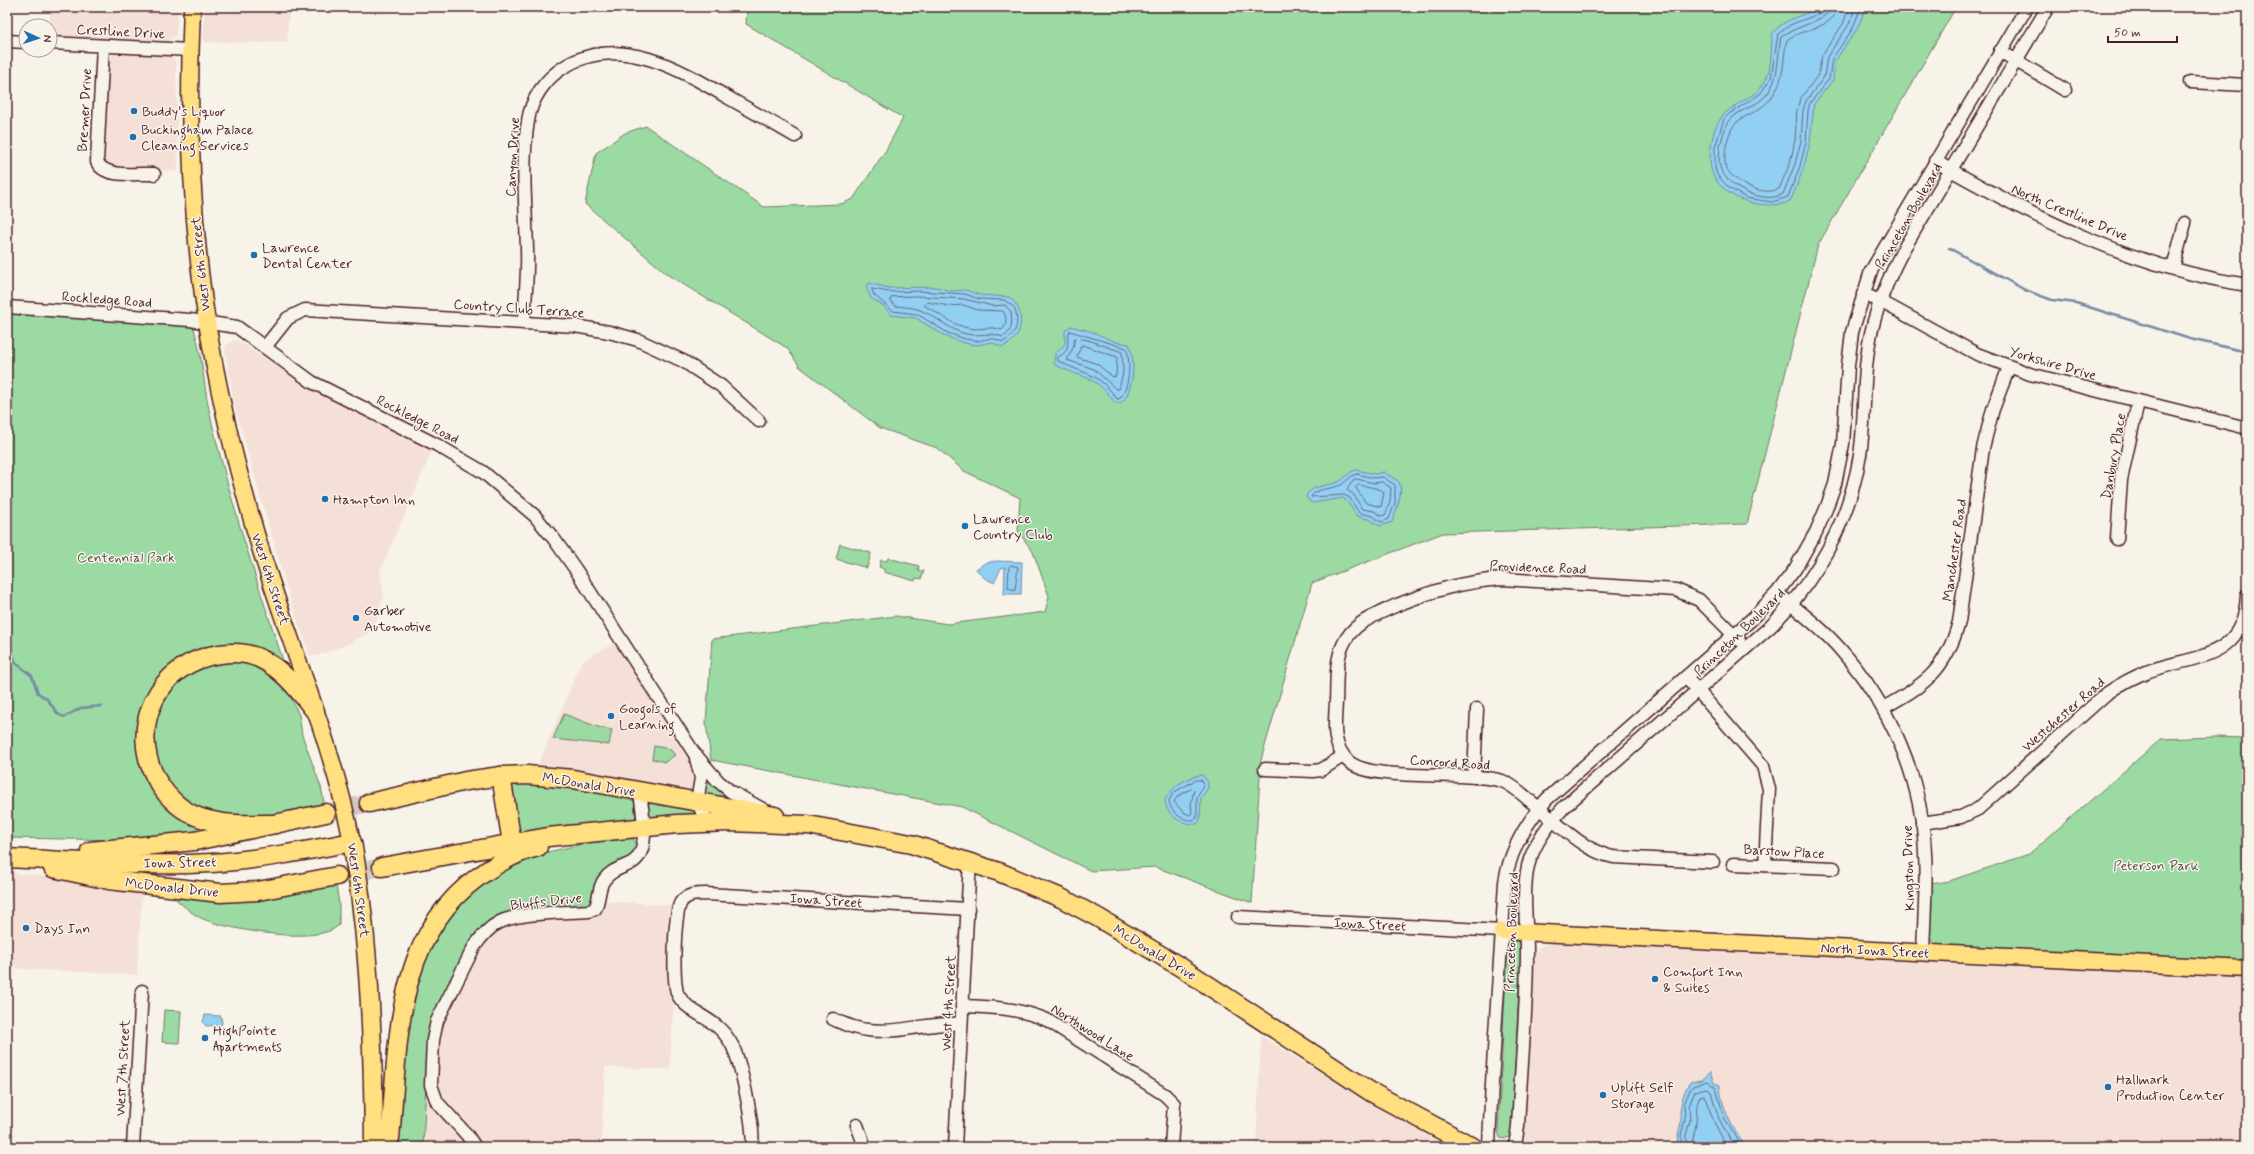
<svg xmlns="http://www.w3.org/2000/svg" width="2254" height="1154" viewBox="0 0 2254 1154" font-family="Mynerve,sans-serif">
  <rect width="100%" height="100%" fill="#f7f3e8"/>
  <filter id="ink" filterUnits="userSpaceOnUse"><feTurbulence type="fractalNoise" baseFrequency=".025" numOctaves="2"/><feDisplacementMap in="SourceGraphic" scale="8" xChannelSelector="R" yChannelSelector="G"/><feConvolveMatrix kernelMatrix="1 2 1 2 8 2 1 2 1" color-interpolation-filters="sRGB"/></filter>
  <g filter="url(#ink)">
    <!-- built -->
    <g fill="#f5e0d7">
      <polygon points="50,7 178,7 176,35 166,43 50,37"/>
      <polygon points="205,7 289,7 287,41 263,43 203,42"/>
      <polygon points="114,52 168,54 174,59 176,64 178,171 114,169 101,160 108,59"/>
      <polygon points="237,340 291,375 339,402 433,449 380,571 384,594 374,630 348,644 316,656 310,656 290,599 235,409 225,349 227,344"/>
      <polygon points="616,642 692,759 695,768 695,786 687,794 536,770 582,661"/>
      <polygon points="7,873 37,875 142,891 137,975 7,968"/>
      <polygon points="604,901 675,905 674,995 670,1069 605,1067 601,1147 481,1147 475,1136 446,1105 439,1090 439,1042 442,1026 446,1015 483,944 490,935 501,928 518,922 586,917 600,911"/>
      <polygon points="1553,941 2247,975 2247,1147 1527,1147 1523,1134 1533,957 1539,947"/>
      <polygon points="1261,1036 1384,1111 1450,1147 1256,1147"/>
      <polygon points="426,1081 436,1109 469,1147 423,1147"/>
    </g>
    <!-- green -->
    <g fill="#9bdaa2" stroke="#727c66">
      <polygon points="747,7 1956,7 1818,245 1747,524 1443,533 1312,583 1261,760 1252,903 1155,867 1091,871 962,807 711,760 706,723 712,639 896,616 948,624 1045,612 1049,596 1033,552 1018,531 1020,498 964,471 937,448 880,428 800,367 787,348 668,275 585,204 596,153 625,133 646,126 764,207 841,204 853,199 886,150 903,118 746,24"/>
      <path d="M7 312C68 316 128 323 189 326L194 329C203 358 204 390 211 419 231 504 258 586 286 669L256 650 162 678 145 766 217 831 125 840 7 838Z"/>
      <polygon points="840,544 871,553 867,568 836,559"/>
      <polygon points="888,558 919,566 918,570 924,571 921,579 916,578 915,581 884,572 884,569 879,567 881,560 887,561"/>
      <path d="M213 661H255L273 674 288 691 299 715 302 735 321 787 325 808C291 813 245 822 211 812 176 802 152 769 153 733 154 728 153 722 154 718 158 707 167 693 174 684 180 676 203 666 213 661Z"/>
      <polygon points="564,714 598,727 612,730 609,745 553,739"/>
      <polygon points="2214,737 2247,738 2247,961 1939,946 1933,943 1929,937 1931,884 1949,881 2029,854 2161,739"/>
      <polygon points="654,746 670,749 675,755 665,762 652,759"/>
      <polygon points="704,770 741,803 703,797"/>
      <polygon points="538,782 634,799 636,820 519,834 510,784"/>
      <polygon points="648,802 694,805 699,817 649,819"/>
      <path d="M632 837 637 846C631 862 615 859 605 870 593 882 597 894 589 905L497 917 428 1041 423 1147H393L413 987 437 930 480 883 530 856 583 844Z"/>
      <path d="M335 880 339 903V925C320 946 229 930 203 919 191 914 180 902 169 894Z"/>
      <polygon points="1516,941 1519,942 1521,946 1512,1133 1510,1136 1505,1139 1500,1138 1498,1132 1507,953 1511,945"/>
      <polygon points="164,1010 181,1011 179,1043 162,1042"/>
    </g>
    <!-- water -->
    <g fill="#92d0f3" stroke="#7589a3">
      <path d="M1826 7H1866L1857 29 1835 61 1833 80 1814 104 1810 142 1804 167 1791 200 1786 203C1760 209 1729 201 1714 177 1707 165 1711 144 1714 132 1724 99 1756 105 1767 77 1772 64 1771 48 1772 34 1783 18 1809 13 1826 7Z"/>
      <path d="M869 283 889 288 936 287 951 291 966 290 980 295 1009 297C1027 310 1024 340 1002 347L991 342 978 345 964 343 945 336 916 318 891 315 885 307 871 298 866 287Z"/>
      <path d="M1070 326 1090 331 1116 342 1129 344C1136 360 1134 391 1121 403H1115C1093 372 1083 380 1054 364L1055 354 1065 344V331Z"/>
      <path d="M1356 470 1375 474 1384 472C1389 476 1393 478 1397 480 1406 486 1395 515 1392 522L1380 526 1371 520 1357 516 1347 501 1343 498 1313 503 1309 501 1306 496C1311 485 1328 486 1338 482 1346 479 1347 472 1356 470Z"/>
      <polygon points="996,561 1022,562 1021,594 1004,594 1005,567 1001,568 994,583 983,577 976,569 985,563"/>
      <path d="M1202 775 1208 782V788L1201 798 1200 820 1197 824C1182 825 1166 816 1165 800 1170 788 1188 776 1202 775Z"/>
      <polygon points="205,1015 221,1016 222,1023 221,1025 206,1026 203,1022"/>
      <path d="M1710 1072 1714 1083 1720 1085C1721 1107 1733 1130 1746 1147H1677C1677 1137 1679 1131 1681 1122 1681 1119 1680 1116 1680 1112 1681 1101 1684 1091 1690 1082L1702 1080Z"/>
    </g>
    <g fill="none" stroke-linecap="round" stroke-linejoin="round">
      <!-- shore -->
      <g stroke="#67667b" stroke-width="1">
        <polyline points="1826,7 1823,12 1790,25 1778,34 1771,78 1760,94 1729,114 1724,119 1715,147 1715,168 1717,175 1729,188 1746,198 1772,202 1788,197 1800,166 1806,142 1808,110 1810,103 1829,79 1832,59 1853,28 1861,7"/>
        <path d="M1831 7C1830 20 1793 27 1781 37 1777 57 1780 75 1768 93 1759 106 1741 108 1731 119 1722 129 1715 161 1722 172 1727 181 1738 189 1748 193 1758 197 1774 200 1783 194L1795 164 1801 141 1803 110 1806 101 1824 77 1827 57 1848 26 1856 7"/>
        <path d="M1837 7C1836 29 1801 28 1787 40 1782 61 1786 75 1773 95 1765 109 1749 113 1737 122 1728 129 1722 158 1726 168 1730 176 1742 184 1750 187 1758 191 1771 193 1779 189L1790 163 1795 140 1797 109 1800 99 1818 75 1822 55 1843 24 1849 7"/>
        <path d="M872 289 889 292 918 291 965 294 979 299 1004 300 1014 307C1020 321 1017 335 1003 342L991 338 978 341 965 339 948 333 917 314 893 311 874 295Z"/>
        <path d="M918 296 964 299 993 306 1005 305 1011 312C1012 322 1013 332 1003 337 989 331 980 337 966 334 949 330 936 316 920 310 913 307 903 307 895 306L890 300 892 297Z"/>
        <path d="M927 302 949 306 963 305 978 310 1003 311C1007 316 1007 326 1002 330 990 325 980 331 968 328 952 325 939 313 925 306Z"/>
        <path d="M1070 331 1126 348C1131 361 1130 389 1119 399H1117C1097 371 1085 375 1058 361V357C1075 348 1063 341 1070 331Z"/>
        <polygon points="1075,338 1088,340 1122,352 1123,373 1119,389 1116,389 1094,369 1067,360 1073,348"/>
        <polygon points="1082,345 1117,357 1116,376 1113,377 1097,364 1077,357"/>
        <path d="M1357 474 1374 478 1383 477 1395 485V503L1389 519 1381 522 1373 516 1359 513 1350 498 1344 495 1311 497C1314 489 1330 489 1338 486 1346 484 1348 476 1357 474Z"/>
        <polygon points="1357,479 1374,483 1382,482 1391,488 1390,502 1385,515 1382,516 1374,511 1362,509 1354,495 1347,490 1353,480"/>
        <path d="M1359 485C1367 487 1378 487 1384 492L1381 507 1366 503 1356 488Z"/>
        <polygon points="1011,565 1018,567 1015,590 1008,588 1009,567"/>
        <path d="M1196 780H1201L1204 783 1197 797V818C1186 825 1170 812 1169 801L1173 793Z"/>
        <polygon points="1191,789 1194,790 1191,804 1192,813 1190,815 1183,812 1174,802 1177,797"/>
        <polyline points="1681,1147 1681,1135 1685,1120 1684,1104 1691,1088 1693,1086 1707,1081 1716,1088 1724,1117 1741,1147"/>
        <polyline points="1686,1147 1686,1135 1690,1121 1689,1106 1695,1091 1706,1088 1711,1092 1719,1119 1734,1147"/>
        <path d="M1692 1147C1692 1137 1696 1130 1696 1122 1697 1111 1695 1108 1700 1096L1704 1095 1714 1122 1727 1147"/>
      </g>
      <!-- stream -->
      <g stroke="#7589a3" stroke-width="2.5">
        <polyline points="1949,248 2025,290 2052,300 2076,303 2190,339 2247,352"/>
        <polyline points="7,643 16,663 32,676 38,693 47,699 58,714 64,717 81,708 102,706"/>
      </g>
      <!-- highway-tunnel -->
      <g stroke="#d4c9c2" stroke-width="18" stroke-dasharray="18 9" stroke-linecap="butt">
        <polyline points="326,813 369,803"/>
        <polyline points="337,876 382,867"/>
      </g>
      <defs>
        <g id="minor">
          <polyline points="7,41 26,42"/>
          <polyline points="50,43 190,50"/>
          <path d="M103 46 97 162C105 179 138 173 154 174"/>
          <polyline points="2000,51 2065,90"/>
          <polyline points="2190,82 2247,85"/>
          <path d="M1935 161C2032 217 2135 268 2247 285"/>
          <polyline points="2173,268 2185,223"/>
          <polyline points="1863,294 1880,301 1977,354 2030,374 2247,428"/>
          <polyline points="7,307 190,320 237,327 312,382 437,445 483,472 535,516 554,539 576,570 694,753 718,781 730,791 764,810"/>
          <path d="M524 323C525 299 528 274 527 250 526 207 521 163 528 121 531 99 545 79 564 67 618 33 680 69 727 97 750 110 773 123 795 136"/>
          <polyline points="265,347 288,318 305,310 575,326 609,332 638,340 683,361 721,386 759,421"/>
          <polyline points="2117,539 2121,480 2138,402"/>
          <path d="M1777 593C1799 611 1822 628 1840 649 1890 705 1922 778 1925 852 1927 886 1924 919 1923 952"/>
          <polyline points="1686,677 1763,766 1769,789 1765,865"/>
          <path d="M1883 708C1925 685 1946 670 1959 622L1983 448 1993 409 2009 367"/>
          <polyline points="696,758 701,778 697,802 708,823"/>
          <polyline points="1265,769 1313,771 1321,770 1343,756"/>
          <polyline points="1474,777 1477,709"/>
          <path d="M1922 823 1961 817 1978 809 2106 694C2119 685 2133 677 2149 671 2195 655 2244 660 2247 595"/>
          <path d="M1713 862 1613 857C1580 850 1555 820 1529 800 1521 793 1513 785 1502 781 1466 770 1371 783 1348 761 1331 744 1335 724 1336 702 1337 683 1335 662 1343 645 1353 622 1376 615 1397 605 1435 590 1461 582 1502 579L1676 590 1699 600 1739 640"/>
          <polyline points="1733,864 1834,868"/>
          <polyline points="1238,917 1502,931"/>
          <path d="M962 1006C992 1007 1019 1008 1047 1020L1165 1095 1174 1104 1171 1147"/>
          <path d="M833 1019C844 1024 855 1029 868 1030 899 1034 930 1022 961 1024"/>
          <polyline points="857,1125 865,1147"/>
          <polyline points="133,1147 142,991"/>
          <path d="M475 1147 467 1135 437 1102 431 1085 433 1040 437 1021 474 947C481 937 488 928 498 923 518 912 565 913 589 911L595 909C600 899 598 888 604 880 612 869 623 868 633 862 651 850 642 811 640 792"/>
          <path d="M752 1147C755 1130 742 1069 735 1052 732 1043 727 1036 720 1029 708 1017 687 1011 678 995 672 983 674 913 681 902 687 894 697 894 706 894L968 909"/>
          <polyline points="955,1147 970,861"/>
          <path d="M1489 1147C1492 1059 1500 970 1505 882 1510 849 1526 823 1547 799L1753 618 1777 593 1795 569 1816 532 1826 509 1835 484 1843 444 1848 366 1852 332 1871 271 2027 7"/>
          <path d="M1515 1147 1518 1126C1521 1068 1527 1009 1527 951 1527 923 1522 894 1528 866 1534 843 1549 824 1564 807L1771 626C1818 578 1849 522 1860 455 1865 423 1863 390 1867 358 1871 319 1885 284 1903 250L2048 7"/>
        </g>
        <g id="major">
          <path d="M192 7C187 120 191 234 211 346 222 409 238 472 256 534 286 637 331 736 352 842"/>
          <polyline points="1502,931 2247,969"/>
        </g>
        <g id="highway">
          <polyline points="501,776 512,843"/>
          <polyline points="369,803 466,781 501,776 527,775 573,779 775,816"/>
          <path d="M276 824C251 824 225 826 201 818 183 812 168 798 158 782 126 728 158 662 220 654 233 652 249 653 261 659 284 670 300 692 315 711"/>
          <polyline points="90,851 195,841 326,813"/>
          <path d="M7 858C75 861 143 867 211 863 258 860 305 851 352 842 370 943 373 1044 374 1147"/>
          <polyline points="382,867 548,837 677,824 729,822 808,825 911,844 999,872 1061,898 1097,917 1182,968 1371,1092 1473,1147"/>
          <polyline points="53,868 109,880 220,893 258,891 337,876"/>
          <path d="M386 1147 390 1138C399 1044 393 939 478 877 496 864 516 852 538 847"/>
        </g>
      </defs>
      <!-- minor casing -->
      <use href="#minor" stroke="#4a1f2b" stroke-width="15"/>
      <!-- major casing -->
      <use href="#major" stroke="#4a1f2b" stroke-width="19"/>
      <!-- highway casing -->
      <use href="#highway" stroke="#4a1f2b" stroke-width="21"/>
      <!-- minor -->
      <use href="#minor" stroke="#f7f3e8" stroke-width="12"/>
      <!-- major -->
      <use href="#major" stroke="#ffdf80" stroke-width="16"/>
      <!-- highway -->
      <use href="#highway" stroke="#ffdf80" stroke-width="18"/>
    </g>
  </g>
  <!-- markers -->
  <g fill="#1f6fb2" stroke="#f7f3e8" stroke-width="1.5">
    <circle cx="134" cy="111" r="4"/>
    <circle cx="133" cy="137" r="4"/>
    <circle cx="254" cy="255" r="4"/>
    <circle cx="325" cy="499" r="4"/>
    <circle cx="965" cy="526" r="4"/>
    <circle cx="356" cy="618" r="4"/>
    <circle cx="611" cy="716" r="4"/>
    <circle cx="26" cy="928" r="4"/>
    <circle cx="1655" cy="979" r="4"/>
    <circle cx="205" cy="1038" r="4"/>
    <circle cx="2108" cy="1087" r="4"/>
    <circle cx="1603" cy="1095" r="4"/>
  </g>
  <g text-anchor="middle" stroke-width="3" stroke-linejoin="round" paint-order="stroke">
    <!-- street labels -->
    <g font-size="14" fill="#4a1f2b" stroke="#f7f3e8">
      <text transform="translate(121 31) rotate(3)" y="5">Crestline Drive</text>
      <text transform="translate(84 110) rotate(-87)" y="5">Bremer Drive</text>
      <text transform="translate(512 157) rotate(-87)" y="5">Canyon Drive</text>
      <text transform="translate(2070 212) rotate(23)" y="5">North Crestline Drive</text>
      <text transform="translate(1908 216) rotate(-60)" y="5">Princeton Boulevard</text>
      <text transform="translate(200 264) rotate(-96)" y="5">West 6th Street</text>
      <text transform="translate(107 299) rotate(4)" y="5">Rockledge Road</text>
      <text transform="translate(519 308) rotate(4)" y="5">Country Club Terrace</text>
      <text transform="translate(2053 363) rotate(16)" y="5">Yorkshire Drive</text>
      <text transform="translate(418 419) rotate(27)" y="5">Rockledge Road</text>
      <text transform="translate(2113 456) rotate(-80)" y="5">Danbury Place</text>
      <text transform="translate(1954 550) rotate(-82)" y="5">Manchester Road</text>
      <text transform="translate(1538 567) rotate(2)" y="5">Providence Road</text>
      <text transform="translate(271 579) rotate(72)" y="5">West 6th Street</text>
      <text transform="translate(1739 632) rotate(-44)" y="5">Princeton Boulevard</text>
      <text transform="translate(2063 714) rotate(-41)" y="5">Westchester Road</text>
      <text transform="translate(1450 762) rotate(4)" y="5">Concord Road</text>
      <text transform="translate(589 784) rotate(9)" y="5">McDonald Drive</text>
      <text transform="translate(1784 851) rotate(3)" y="5">Barstow Place</text>
      <text transform="translate(180 862) rotate(-1)" y="5">Iowa Street</text>
      <text transform="translate(1908 868) rotate(-92)" y="5">Kingston Drive</text>
      <text transform="translate(172 887) rotate(6)" y="5">McDonald Drive</text>
      <text transform="translate(359 890) rotate(82)" y="5">West 6th Street</text>
      <text transform="translate(826 900) rotate(4)" y="5">Iowa Street</text>
      <text transform="translate(546 901) rotate(-6)" y="5">Bluffs Drive</text>
      <text transform="translate(1370 924) rotate(3)" y="5">Iowa Street</text>
      <text transform="translate(1511 932) rotate(-88)" y="5">Princeton Boulevard</text>
      <text transform="translate(1875 950) rotate(3)" y="5">North Iowa Street</text>
      <text transform="translate(1155 952) rotate(31)" y="5">McDonald Drive</text>
      <text transform="translate(948 1003) rotate(-87)" y="5">West 4th Street</text>
      <text transform="translate(1093 1032) rotate(32)" y="5">Northwood Lane</text>
      <text transform="translate(122 1068) rotate(-87)" y="5">West 7th Street</text>
    </g>
    <!-- poi labels -->
    <g font-size="14" fill="#4a1f2b" stroke="#f7f3e8" text-anchor="start">
      <text x="142" y="116">Buddy's Liquor</text>
      <text x="141" y="134">Buckingham Palace<tspan x="141" dy="16">Cleaning Services</tspan></text>
      <text x="262" y="252">Lawrence<tspan x="262" dy="16">Dental Center</tspan></text>
      <text x="333" y="504">Hampton Inn</text>
      <text x="973" y="523">Lawrence<tspan x="973" dy="16">Country Club</tspan></text>
      <text x="364" y="615">Garber<tspan x="364" dy="16">Automotive</tspan></text>
      <text x="619" y="713">Googols of<tspan x="619" dy="16">Learning</tspan></text>
      <text x="34" y="933">Days Inn</text>
      <text x="1663" y="976">Comfort Inn<tspan x="1663" dy="16">&amp; Suites</tspan></text>
      <text x="213" y="1035">HighPointe<tspan x="213" dy="16">Apartments</tspan></text>
      <text x="2116" y="1084">Hallmark<tspan x="2116" dy="16">Production Center</tspan></text>
      <text x="1611" y="1092">Uplift Self<tspan x="1611" dy="16">Storage</tspan></text>
    </g>
    <!-- park labels -->
    <g font-size="14" fill="#5e4e49" stroke="#f7f3e8">
      <text x="126" y="562">Centennial Park</text>
      <text x="2156" y="870">Peterson Park</text>
    </g>
  </g>
  <!-- margin -->
  <rect width="2254" height="1154" fill="none" stroke="#f7f3e8" stroke-width="24"/>
  <rect x="12" y="12" width="2230" height="1130" fill="none" stroke="#4a1f2b" stroke-width="1.5" filter="url(#ink)"/>
  <!-- north arrow -->
  <g transform="translate(38 38) rotate(93)"><circle r="19" fill="#f7f3e8" stroke="#b29e9c"/>
  <path d="M0-3L7 15L0 10L-7 15Z" fill="#1f6fb2"/>
  <text y="-6" font-size="11" font-weight="bold" text-anchor="middle" fill="#4a1f2b">N</text>
  </g>
  <!-- scale -->
  <path d="M2108 36v6h69v-6" fill="none" stroke="#4a1f2b" stroke-width="2"/>
  <text x="2114" y="36" font-size="12" fill="#4a1f2b" stroke="#f7f3e8" stroke-width="3" paint-order="stroke">50 m</text>
</svg>
